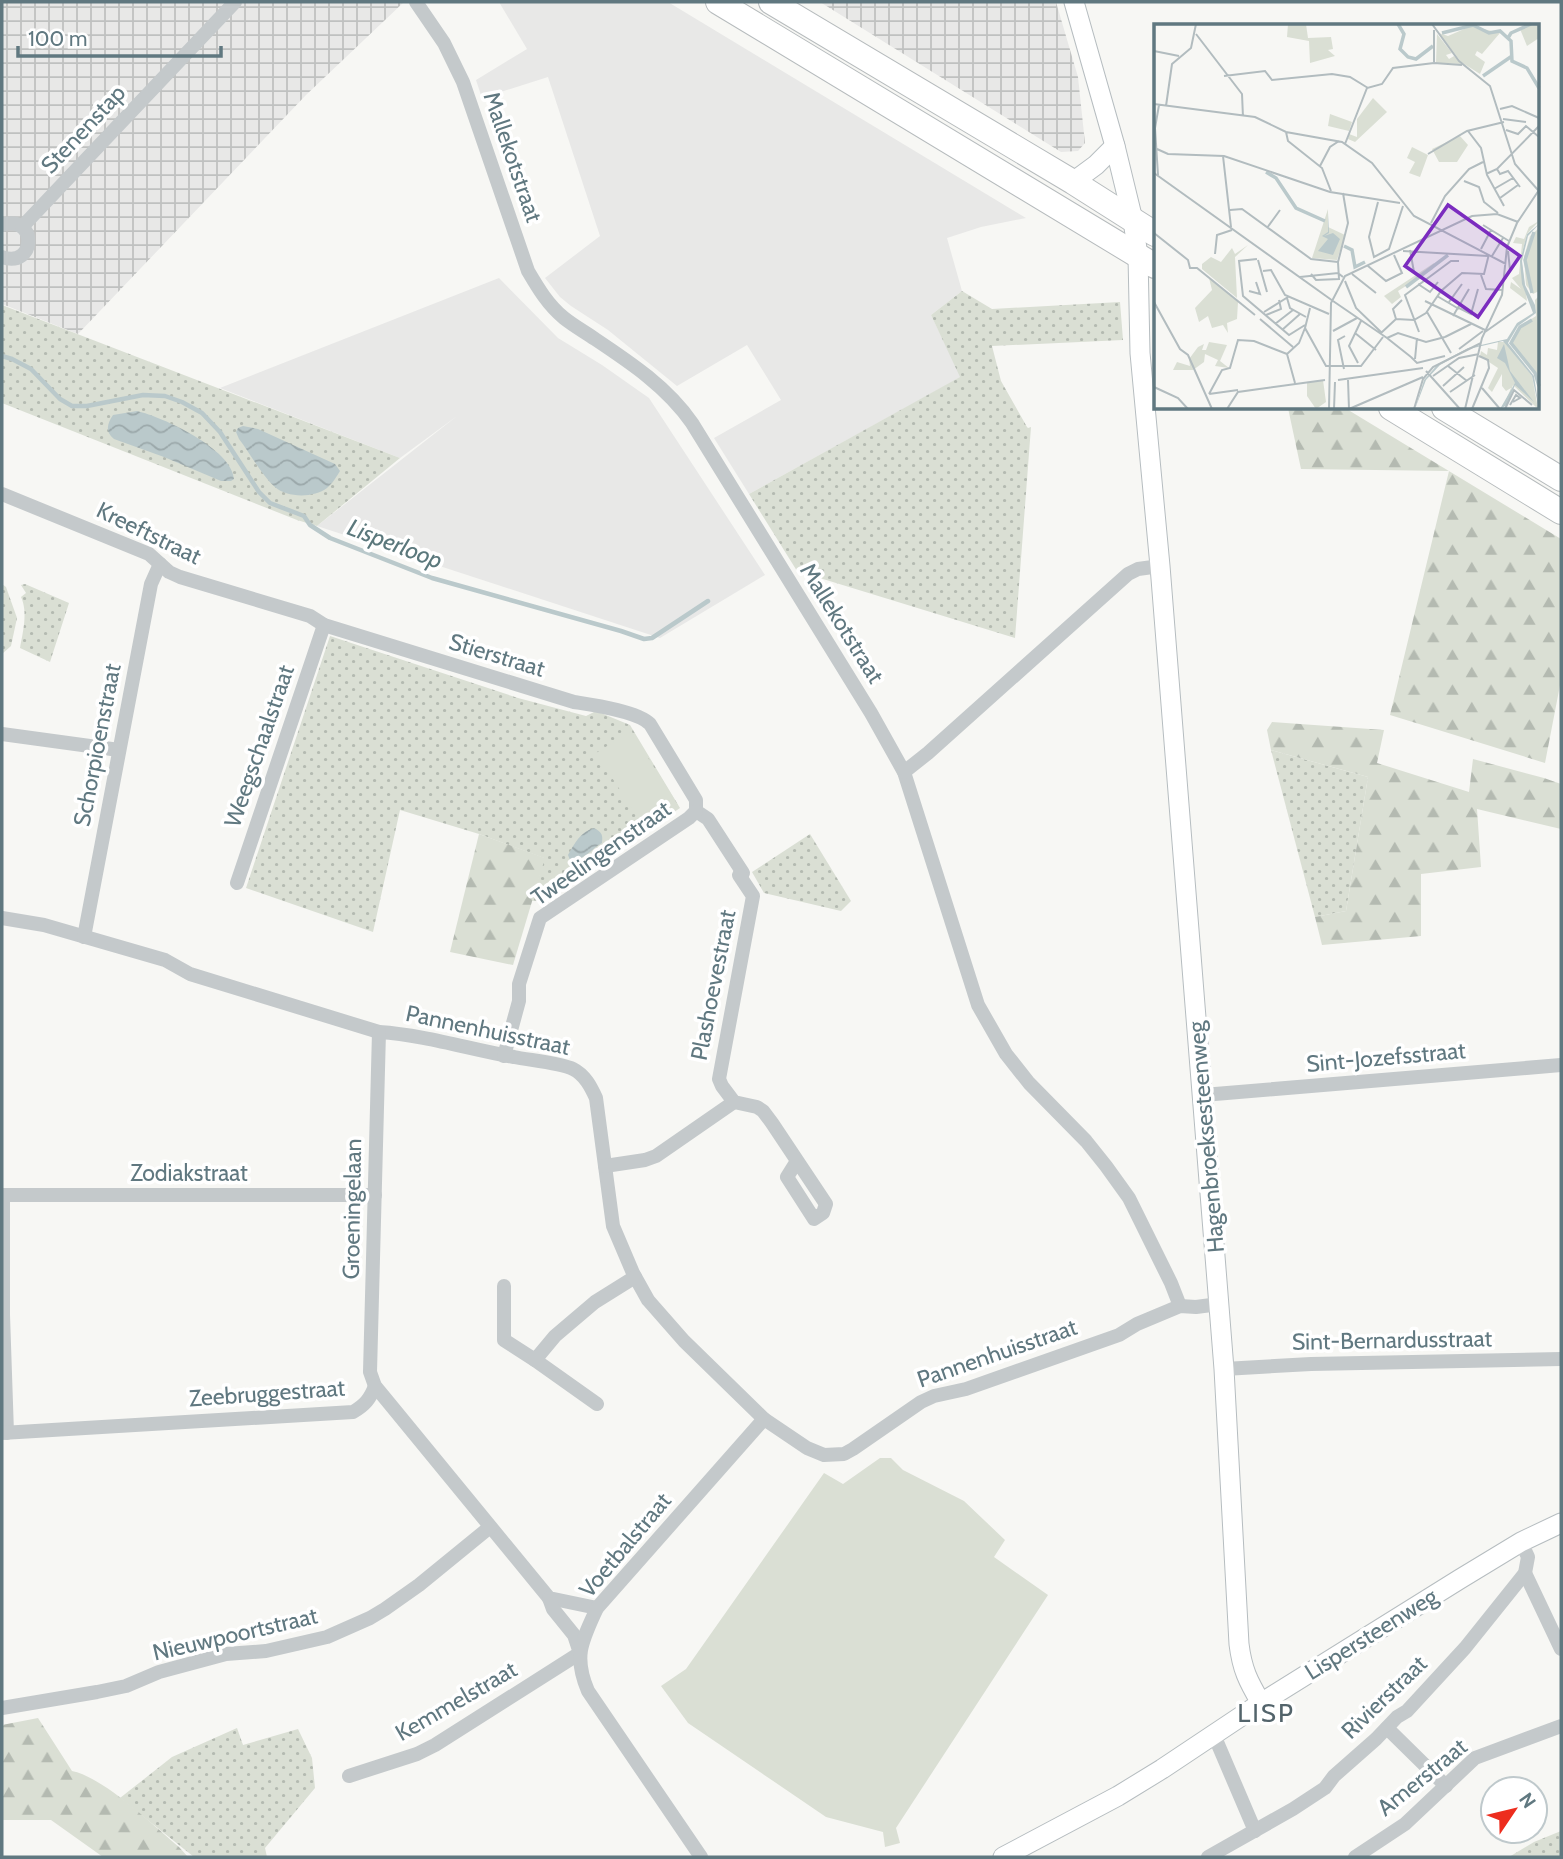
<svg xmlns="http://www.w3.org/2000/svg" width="1563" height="1859" viewBox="0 0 1563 1859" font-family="Cabin,sans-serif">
  <defs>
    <pattern id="industrial-grid" width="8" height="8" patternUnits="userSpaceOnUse" patternTransform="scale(1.75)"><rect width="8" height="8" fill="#e8e8e7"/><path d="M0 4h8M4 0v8" fill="none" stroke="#bfc1c0"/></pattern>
    <pattern id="grass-dots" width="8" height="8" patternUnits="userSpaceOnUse" patternTransform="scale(1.75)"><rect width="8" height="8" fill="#dadfd4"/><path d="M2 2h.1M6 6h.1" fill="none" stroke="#b4bab1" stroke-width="1.8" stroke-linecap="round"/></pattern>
    <pattern id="forest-firs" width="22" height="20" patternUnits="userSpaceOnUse" patternTransform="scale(1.75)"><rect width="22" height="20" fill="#dadfd4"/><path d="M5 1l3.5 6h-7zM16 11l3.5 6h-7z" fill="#b4bab1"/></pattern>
    <pattern id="water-waves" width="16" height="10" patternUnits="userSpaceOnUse" patternTransform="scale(1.75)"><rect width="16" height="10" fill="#bac9cb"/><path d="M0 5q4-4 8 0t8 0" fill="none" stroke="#9ba8aa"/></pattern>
  </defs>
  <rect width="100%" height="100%" fill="#f7f7f4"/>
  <!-- built -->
  <g fill="#e8e8e7">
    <polygon points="499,2 668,2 1026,218 981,227 947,238 962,291 931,315 961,377 749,494 714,438 781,400 747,345 677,386 608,330 571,306 560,297 545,278 600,236 548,77 482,98 476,80 527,49"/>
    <polygon points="499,278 558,338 602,365 649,398 765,575 660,638 317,526 457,416 400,458 220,388"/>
  </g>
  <!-- industrial -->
  <g fill="url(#industrial-grid)">
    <polygon points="2,2 404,2 306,95 78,334 2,304"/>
    <polygon points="820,2 1056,2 1078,77 1085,143 1078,151 1061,152"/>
  </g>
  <!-- grass -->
  <g fill="url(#grass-dots)">
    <polygon points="962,291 992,309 1120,302 1123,340 992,346 1001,381 1027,427 1028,428 1031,427 1015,638 797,571 749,494 960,377 931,315"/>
    <polygon points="2,305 400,458 317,526 297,520 2,403"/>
    <polygon points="2,584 6,587 17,618 11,646 2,654"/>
    <path d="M25 584 69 603 50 662 20 648C23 632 28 612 21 597L26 593 21 585Z"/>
    <polygon points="330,636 518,698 586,716 596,711 630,725 680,808 545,900 532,901 544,858 479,834 400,810 373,932 246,888"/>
    <polygon points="1271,750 1368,777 1346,911 1315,917"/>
    <polygon points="810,834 851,901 841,911 764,893 752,872"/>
    <polygon points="237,1728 243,1745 298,1729 312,1758 315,1788 265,1848 267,1857 194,1857 120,1798 172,1757"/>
    <polygon points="1561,1831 1561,1857 1509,1857 1534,1842"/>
  </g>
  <!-- forest -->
  <g fill="url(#forest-firs)">
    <polygon points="1288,408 1345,408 1561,539 1561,680 1545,763 1390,715 1449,471 1301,469"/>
    <polygon points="1272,722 1384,730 1377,763 1469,792 1473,759 1544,778 1561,784 1561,829 1477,809 1481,867 1421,874 1421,936 1322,945 1315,917 1346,911 1368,777 1271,750 1267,730"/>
    <polygon points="479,834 545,858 513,965 450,952"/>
    <path d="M38 1718 72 1771C103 1777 153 1825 179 1847L188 1857H103L51 1820H2V1725Z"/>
  </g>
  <!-- park -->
  <g fill="#dadfd4">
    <polygon points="631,731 678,805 644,827 596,753"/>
    <polygon points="880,1458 891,1458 903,1470 964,1501 1005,1540 994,1557 1048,1595 896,1828 900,1843 885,1847 883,1832 826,1817 688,1723 661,1686 686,1669 824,1473 843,1484"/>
  </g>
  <!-- water -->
  <g fill="url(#water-waves)">
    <path d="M137 411C163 417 232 449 234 479L231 481H221L164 457 114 439C105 432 107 424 113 415Z"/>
    <path d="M243 426 258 429 335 464 340 471C337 476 332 484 327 488 314 498 287 498 275 487 262 476 250 453 239 439L236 432 238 428Z"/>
    <path d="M594 828C602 832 603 835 602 843 591 849 583 862 570 860L568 855C575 843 580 832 594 828Z"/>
  </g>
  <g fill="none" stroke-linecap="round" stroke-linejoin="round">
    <!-- stream -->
    <polyline stroke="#bac9cb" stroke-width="4.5" points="2,356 12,359 31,369 60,399 72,406 87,406 143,395 165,396 182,402 202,413 220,432 259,492 270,503 304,516 310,525 330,538 432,578 621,631 644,639 652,638 708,601"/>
    <defs>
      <g id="secondary">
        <path d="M1074 2 1115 146 1133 220 1138 256 1140 353 1160 566 1224 1369 1239 1644C1242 1669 1248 1681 1261 1703"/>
        <polyline points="1073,182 1096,165 1115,146"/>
        <polyline points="1003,1857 1118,1796 1162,1769 1261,1703 1460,1579 1521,1542 1561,1523"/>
      </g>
      <g id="highway">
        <polyline points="718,2 1155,266"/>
        <polyline points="771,2 1073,182 1155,234"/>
        <polyline points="1391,408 1561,512"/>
        <polyline points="1444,408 1561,479"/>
      </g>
    </defs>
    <!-- secondary casing -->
    <use href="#secondary" stroke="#b6bdc0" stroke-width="21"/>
    <!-- highway casing -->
    <use href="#highway" stroke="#b6bbbd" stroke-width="26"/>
    <!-- street -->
    <g stroke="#c4c9cb" stroke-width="14">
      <path d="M416 2 444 43 463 82 528 271C538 288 548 305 564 318 574 326 585 332 595 339 631 363 667 387 692 423L871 713 904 772 978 1005 1006 1054 1029 1083 1086 1141 1106 1166 1129 1198 1171 1283 1180 1306"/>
      <path d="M2 225C37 213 37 269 2 257"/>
      <polyline points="22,227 235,2"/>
      <path d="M2 494 149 554 169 572 180 577 310 616 324 625 574 702C593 705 637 711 650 724L696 800V811"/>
      <polyline points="2,734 119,750"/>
      <polyline points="904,772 928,753 1128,574 1138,569 1160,566"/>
      <polyline points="696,811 708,819 743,873"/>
      <polyline points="739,875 753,896 719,1079 722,1086 734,1102 757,1107 763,1111 772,1123 826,1204 823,1213 814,1219 787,1177 797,1161"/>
      <polyline points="237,883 324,625"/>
      <path d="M2 918 44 925 165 960 190 974 379 1032C425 1035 469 1049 514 1057 528 1060 561 1063 573 1069 585 1075 591 1087 596 1098L613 1226 633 1273 648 1300 684 1341 764 1419 807 1448 824 1455 844 1454 853 1449 921 1402 934 1396 966 1389 1119 1335 1137 1324 1180 1306 1196 1307 1219 1304"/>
      <polyline points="84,937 151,584 160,564"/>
      <polyline points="379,1032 370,1372 375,1386 389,1403 549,1598 597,1608"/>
      <polyline points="504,1056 519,1001 519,984 540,918 689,818 696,811"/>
      <polyline points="1203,1095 1561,1065"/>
      <polyline points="605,1166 645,1160 656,1156 734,1102"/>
      <polyline points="2,1195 375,1195"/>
      <polyline points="3,1195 3,1315 7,1433"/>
      <polyline points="504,1286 504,1340 535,1360"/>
      <polyline points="1224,1369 1311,1364 1561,1359"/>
      <polyline points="597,1404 535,1360 555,1336 595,1302 635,1277"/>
      <path d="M2 1433 353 1412C365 1405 370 1399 375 1386"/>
      <polyline points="1525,1573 1561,1649"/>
      <polyline points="2,1708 97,1692 126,1686 159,1672 226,1654 266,1651 327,1637 370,1618 385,1609 419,1585 490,1527"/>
      <polyline points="1387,1728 1446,1786"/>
      <polyline points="1214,1735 1255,1831"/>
      <polyline points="349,1776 417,1754 435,1745 580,1653 574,1635 553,1609 549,1598"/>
      <path d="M701 1857 588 1691C573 1656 582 1641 597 1608L764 1419"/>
      <polyline points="1208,1857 1293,1809 1325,1788 1334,1776 1376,1739 1397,1717 1407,1711 1465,1648 1525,1573 1528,1557 1521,1542"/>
      <polyline points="1355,1857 1405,1824 1475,1758 1561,1726"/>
    </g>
    <!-- secondary -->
    <use href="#secondary" stroke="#fff" stroke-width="19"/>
    <!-- highway -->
    <use href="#highway" stroke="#fff" stroke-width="24"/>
  </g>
  <g text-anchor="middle" stroke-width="7" stroke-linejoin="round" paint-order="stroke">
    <!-- street labels -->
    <g font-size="23" fill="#607880" stroke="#fff">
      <text transform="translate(83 129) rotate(-47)" y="8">Stenenstap</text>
      <text transform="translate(513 157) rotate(71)" y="8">Mallekotstraat</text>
      <text transform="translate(149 533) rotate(26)" y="8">Kreeftstraat</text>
      <text transform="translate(842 623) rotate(58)" y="8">Mallekotstraat</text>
      <text transform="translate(497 655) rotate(17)" y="8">Stierstraat</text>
      <text transform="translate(97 745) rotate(-79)" y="8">Schorpioenstraat</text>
      <text transform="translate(259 746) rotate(-71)" y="8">Weegschaalstraat</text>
      <text transform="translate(601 853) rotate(-35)" y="8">Tweelingenstraat</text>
      <text transform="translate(713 985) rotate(-79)" y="8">Plashoevestraat</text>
      <text transform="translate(488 1030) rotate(12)" y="8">Pannenhuisstraat</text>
      <text transform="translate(1386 1057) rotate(-5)" y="8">Sint-Jozefsstraat</text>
      <text transform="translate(1206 1137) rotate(-95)" y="8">Hagenbroeksesteenweg</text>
      <text x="189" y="1181">Zodiakstraat</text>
      <text transform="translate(352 1209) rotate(-89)" y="8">Groeningelaan</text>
      <text transform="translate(1392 1340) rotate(-1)" y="8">Sint-Bernardusstraat</text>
      <text transform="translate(997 1353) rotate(-19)" y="8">Pannenhuisstraat</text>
      <text transform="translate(267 1393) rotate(-4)" y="8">Zeebruggestraat</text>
      <text transform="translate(625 1545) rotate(-50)" y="8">Voetbalstraat</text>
      <text transform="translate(235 1634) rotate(-13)" y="8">Nieuwpoortstraat</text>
      <text transform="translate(1371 1634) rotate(-32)" y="8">Lispersteenweg</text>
      <text transform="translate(1384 1697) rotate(-44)" y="8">Rivierstraat</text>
      <text transform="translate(456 1701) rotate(-30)" y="8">Kemmelstraat</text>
      <text transform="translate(1422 1777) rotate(-39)" y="8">Amerstraat</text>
    </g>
    <!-- water labels -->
    <g font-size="24" font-style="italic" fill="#5b787c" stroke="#fff">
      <text transform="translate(395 544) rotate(21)" y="8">Lisperloop</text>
    </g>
    <!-- quarter labels -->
    <g font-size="26" letter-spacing="2" fill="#53646b" stroke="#fff">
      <text x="1266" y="1722">LISP</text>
    </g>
  </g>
  <!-- overview -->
  <g transform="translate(1154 24)">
    <rect width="385" height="385" fill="#f7f7f4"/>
    <path d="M134 0H152L154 14 177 13 179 25 174 26 181 32 156 39 155 17 133 13ZM378 0H385V14L373 22 366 5ZM317 2 346 9 328 30 323 27 321 31 331 38 326 50 307 38 285 9 294 12ZM283 10 298 29 292 31 295 35 300 32 307 40 282 39ZM219 74 233 88 201 118 194 115 195 110 203 113V95ZM176 90 198 98 195 107 174 102ZM306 112 314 121 303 138H285L278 125ZM258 123 274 131 266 153 255 149 261 138 253 134ZM385 197 373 210 367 233 373 277 356 264 357 258 367 265 358 254 365 250 368 220 359 219 362 213 370 215 375 203ZM280 239 279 245 244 267 247 273 238 280 230 272ZM169 356 172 378 162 385 153 372V358Z" fill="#dadfd4"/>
    <path d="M94 221 81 233 83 274 48 245V240L57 233 67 238 78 224 81 230ZM55 254 84 278 83 295 73 299 74 309 69 301 58 304 54 292 45 298 41 284 58 266ZM55 318 73 321 66 337 75 344 61 342 64 336 51 330 50 338 39 346H19L23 338 36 342 35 335 44 323 50 320 48 326H52Z" fill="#dadfd4"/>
    <path d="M174 185V203L191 211 183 236 158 234ZM385 204V267L379 270 372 261 370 233 376 212ZM385 272V367L380 349 356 318 365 303 382 292 381 276ZM344 318H351L378 352 384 385 359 361 352 381H350L357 364 352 367 348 362V350L338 368 334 364 344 344 326 332 327 327 333 331 334 324 343 326Z" fill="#dadfd4"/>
    <path d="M174 189 175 209 170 212 179 209 186 215 179 231 164 227 174 215 168 212 174 208ZM385 200 374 212 368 237 371 261 381 281 382 289 364 302 354 319 380 352 385 385 378 352 349 317 315 325 286 341 272 356 261 385 270 356 284 340 314 324 353 315 363 299 379 289 368 260 366 237 373 210ZM350 320 356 347 380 378 361 361 353 381 346 385 361 359 351 339 343 334Z" fill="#bac9cb"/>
    <path fill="none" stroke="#bac9cb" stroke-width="3.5" d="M244 0 250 10 246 25 254 33 262 35 279 22M288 9 319 1 335 9 346 7 357 17 358 37 373 44 385 64M354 14 357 9 377 0M329 52 358 32M112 148 122 154 142 184 171 197M190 222 198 226 201 243 211 238M252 263 294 231M378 269 371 236 380 208M378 296 366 303 357 319 381 349 385 362"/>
    <path fill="none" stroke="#b2bcbf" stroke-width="2" d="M278 0 305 37 336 62 361 140 384 166M42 10 88 70 89 93M0 27 25 32M280 38V6M280 39 308 41M70 52 111 47 118 56 178 50 196 53 214 64M0 80 101 93 132 108 188 118 218 139 260 192 352 240M12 82 18 40 37 24 42 0M346 85 358 82 385 94M349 95 372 98M352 106 364 110 372 102 385 113M314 107 327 124 333 151 350 182M132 108 134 117 168 144 177 167M191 120 213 64 228 60 239 44 280 39M3 125 14 130 70 132 176 168 246 179M274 130 313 107 350 98M69 132 77 203M166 142 176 123 185 117M343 145 346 150 354 147 366 163M0 149 179 277M332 150 343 145 385 102M4 151 1 104 5 81M310 157 325 163 330 178 344 189M340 165 359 154M346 174 364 161M224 178 215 213 220 233 235 225 249 182M76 186 88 185 157 235 184 238M277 199 291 172 315 145 329 138M363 199 385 166M329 201 355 217M113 204 126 186M0 209 34 236 36 244H43L101 291M327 225 337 206M256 226 260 248M249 227 334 232M61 230 63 211 78 206M338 232 349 214M103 235 85 237 89 272 135 311 151 301M104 236 113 268M214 242 232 257 248 249 240 231M109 247 117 246 131 271 175 290M157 250 162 256 185 255 184 238 194 199 189 169M198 250 222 269M327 251 332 265 349 266M146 253 184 249 189 253M351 255 356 246 354 227M191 257 202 284 227 308M264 260 276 268 284 258M95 267 106 270 102 258M283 272 305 285M133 274 136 284 152 293M179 277 233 314M271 277 331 306M0 278 26 325 34 331 58 385M295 278 308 260M156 284 151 304 172 342H207L229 313M305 284 317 290 324 265M110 288 134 273M273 288 297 329M112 291 127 285 125 276M299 292 315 265M106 295 139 323M242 295 239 285 248 276M121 300 139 286M128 306 146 290M179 307 203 294M265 308 251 271 297 237H305M331 308 372 279M201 309 222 326M227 309 242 295 260 296 272 289 287 267 308 249 330 250 335 230M291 313 317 300M233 314 244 309 272 318 291 313M233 314 257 333M305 325 329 307M133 330 145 319 151 304M133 330 141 359M257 333 263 339 291 332M261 335 263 314M204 339 195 322 207 297M294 342 313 357M190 345 184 316 191 312M272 347 306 385M279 352 305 334 325 330M184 356 269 344M194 356 195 385M289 362 310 343M0 363 24 374 34 385M328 364 346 385M296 368 321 351M55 370 68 346 76 344 84 316 100 317 133 330M55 370 84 366M356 381 362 371 366 374 359 378M73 385 84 368 171 356M175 385 177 279 191 252 318 192 343 190 364 198M180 385 181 358M195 385 269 353M260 385 269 355 279 343 327 319M311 385 328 314 348 271 353 223 363 199M318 385 335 344 334 336 325 332M351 385 360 366 378 381"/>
    <path fill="#7b2cbf" fill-opacity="0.15" stroke="#7b2cbf" stroke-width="3.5" d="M294 181 366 232 324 293 251 242Z"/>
    <rect width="385" height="385" fill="none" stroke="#607880" stroke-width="3.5"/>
  </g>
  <!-- border -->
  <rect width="1563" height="1859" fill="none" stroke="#607880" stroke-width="7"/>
  <!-- north arrow -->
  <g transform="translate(1514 1810) rotate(55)"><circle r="33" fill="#ffffff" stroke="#bfc9cc" stroke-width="2"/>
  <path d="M0-5L12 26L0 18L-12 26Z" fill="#ed2d1e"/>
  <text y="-10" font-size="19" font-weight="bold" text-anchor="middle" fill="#607880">N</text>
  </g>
  <!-- scale -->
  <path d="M18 46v10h203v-10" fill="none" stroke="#607880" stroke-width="3.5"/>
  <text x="28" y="46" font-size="21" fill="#607880" stroke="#ffffff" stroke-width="5" paint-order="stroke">100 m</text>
</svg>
